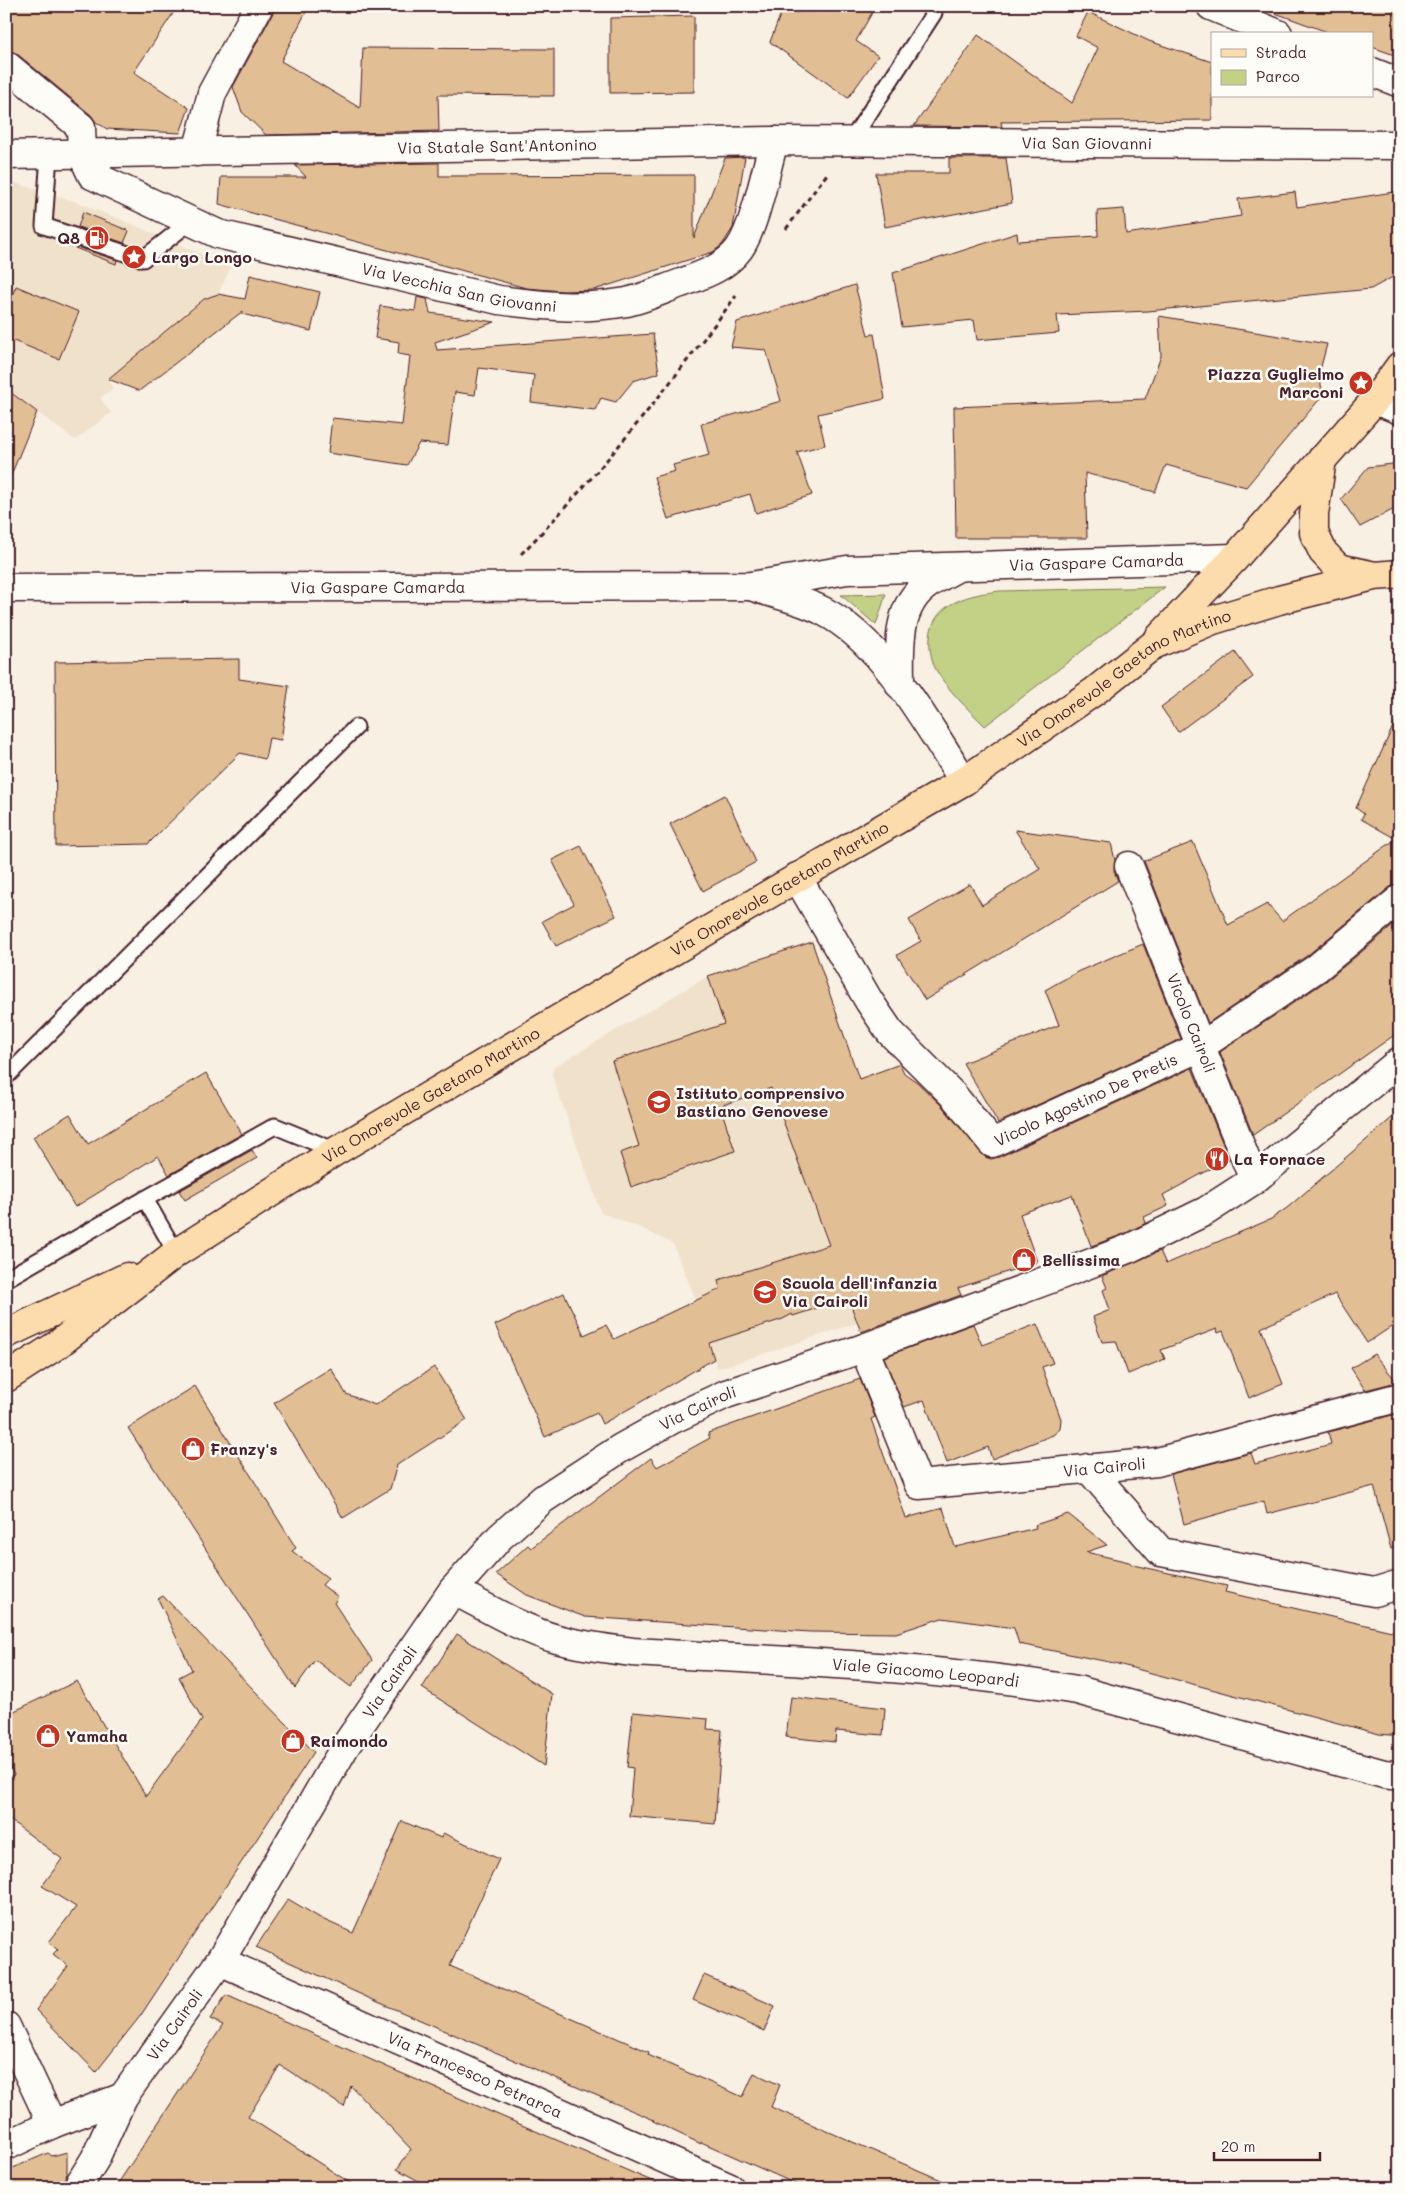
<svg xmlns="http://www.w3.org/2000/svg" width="1406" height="2194" viewBox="0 0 1406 2194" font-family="Mali,sans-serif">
  <rect width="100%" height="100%" fill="#f7f0e3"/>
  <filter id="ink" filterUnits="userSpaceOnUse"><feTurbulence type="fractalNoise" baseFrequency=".02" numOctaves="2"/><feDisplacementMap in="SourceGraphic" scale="10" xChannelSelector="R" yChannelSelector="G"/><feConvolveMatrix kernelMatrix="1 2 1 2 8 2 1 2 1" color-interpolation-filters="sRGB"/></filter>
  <g filter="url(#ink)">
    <!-- built -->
    <g fill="#f0e1cb">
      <polygon points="6,180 76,202 134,225 231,267 218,294 203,299 107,380 113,388 100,398 111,413 75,440 6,389"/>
      <polygon points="812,942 858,1078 878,1072 882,1084 784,1121 857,1323 723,1367 717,1368 696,1300 673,1244 641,1228 601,1213 552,1075 554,1067 708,976"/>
    </g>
    <!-- green -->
    <g fill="#c2d186" stroke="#867858">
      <path d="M1165 587 985 726C967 708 947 690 935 668 931 659 929 647 930 637 933 602 971 594 1000 591Z"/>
      <polygon points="886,594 876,625 841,595"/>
    </g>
    <!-- building -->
    <g fill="#e1be93" stroke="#4a1f2b">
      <polygon points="6,6 178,6 134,72 189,108 180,133 107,129 96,122 91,115 16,53 6,50"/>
      <polygon points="275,6 309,6 281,61 360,108 363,48 554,49 554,96 438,95 439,131 266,135 242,112 233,87 273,13"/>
      <polygon points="1268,6 1400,6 1400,57 1372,47 1372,34 1333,34 1267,10"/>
      <polygon points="873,11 856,41 878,56 848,98 770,42 781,13"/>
      <polygon points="1088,12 1149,41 1212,62 1212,120 1001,122 1002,127 914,126 978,35 1072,103 1098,48 1076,36"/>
      <polygon points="694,16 694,92 610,93 610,18"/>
      <polygon points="745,157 733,228 722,245 713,252 594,290 563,291 526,288 219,204 221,177 306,177 295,165 439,163 439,176 694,175 694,238 725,158"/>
      <polygon points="949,158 1006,158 1012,203 885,227 876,173 949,173"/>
      <polygon points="1400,191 1400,273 1371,289 1148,311 1057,315 1059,333 977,340 974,320 902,327 893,273 1017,233 1018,241 1098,236 1097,211 1124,209 1126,234 1241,216 1238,199 1295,192 1297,207"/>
      <polygon points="83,212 129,231 124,243 78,227"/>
      <polygon points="71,245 117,260 116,264 70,246"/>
      <polygon points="250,275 320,292 311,331 242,314 243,311 139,391 108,379 204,299 218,294 245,299"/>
      <polygon points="855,285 868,335 874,334 885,399 818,414 825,445 797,452 812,495 756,513 750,494 668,519 654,477 675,471 673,465 709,455 701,424 781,401 766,350 731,347 737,322"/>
      <polygon points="16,286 79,312 59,359 6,338 6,309"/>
      <polygon points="417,297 427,299 430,313 495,322 435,342 437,350 653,334 659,373 633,381 616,402 601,398 595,410 531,402 534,375 479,368 475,395 455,392 448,445 419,443 407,465 328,453 332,418 402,425 410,356 398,354 399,342 375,338 380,306 415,311"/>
      <polygon points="1159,316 1327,344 1319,374 1323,395 1246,487 1166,465 1155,492 1085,473 1087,538 956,538 954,407 1145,399 1161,356"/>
      <polygon points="6,389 37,412 7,485 6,485"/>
      <polygon points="1400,463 1400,506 1360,527 1341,499 1368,467"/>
      <polygon points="1235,652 1253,677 1178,732 1161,707"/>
      <polygon points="239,659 239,679 289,686 281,740 269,738 265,759 240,753 148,844 56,846 55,662"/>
      <polygon points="1400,711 1400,884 1390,887 1308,955 1208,1023 1144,861 1193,842 1228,925 1267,904 1282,921 1396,839 1361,819 1364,814 1356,808"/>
      <polygon points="725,795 756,862 703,891 670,824"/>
      <polygon points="1015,830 1111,843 1115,860 1114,871 1118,881 925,1000 897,955 921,941 909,920 970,884 982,905 1040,869"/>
      <polygon points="581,846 616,916 556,946 542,921 574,904 552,860"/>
      <polygon points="1400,920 1400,1031 1253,1135 1220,1052 1326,981"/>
      <polygon points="812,942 859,1079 900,1064 904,1073 917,1082 941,1105 985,1157 991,1159 999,1157 1192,1068 1229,1159 1163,1195 1168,1206 1144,1217 1146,1223 1124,1234 1091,1246 1072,1195 1020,1214 1037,1262 958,1288 961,1295 861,1332 848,1298 793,1316 792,1314 783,1319 709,1343 714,1359 634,1406 602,1424 597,1413 545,1437 495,1325 564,1293 584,1335 606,1325 614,1339 720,1289 718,1280 829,1245 771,1088 720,1106 735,1151 631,1187 620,1153 639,1146 612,1061 724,1024 708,976"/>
      <polygon points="1143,944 1181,1039 998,1123 963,1063 1059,1025 1045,990 1079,971"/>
      <polygon points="206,1073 242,1134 169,1175 158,1156 75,1207 33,1137 70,1114 88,1144"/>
      <polygon points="1400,1111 1400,1321 1367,1343 1335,1294 1261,1328 1283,1384 1249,1398 1223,1331 1218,1333 1217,1329 1161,1350 1165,1359 1128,1374 1116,1341 1102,1342 1093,1317 1110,1310 1103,1290 1107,1288 1102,1276 1160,1251 1166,1264 1271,1219 1287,1208"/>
      <polygon points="252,1150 257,1158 185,1200 179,1191"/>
      <polygon points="973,1324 982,1345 1037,1324 1053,1363 1042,1367 1061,1419 1060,1429 1053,1435 992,1459 988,1447 947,1463 924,1400 904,1407 884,1357"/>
      <polygon points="1374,1354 1397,1382 1365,1390 1351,1368"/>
      <polygon points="434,1367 467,1420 397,1465 390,1489 343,1518 274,1403 331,1368 346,1394 375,1405"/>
      <polygon points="860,1379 875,1417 871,1419 906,1518 943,1508 955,1547 1036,1528 1035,1525 1068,1514 1107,1545 1086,1552 1129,1562 1133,1565 1227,1586 1225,1592 1400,1633 1400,1736 1379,1734 1114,1663 1019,1644 1014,1628 942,1618 896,1633 810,1632 585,1617 527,1595 496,1574 528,1545 531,1548 651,1458 657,1467 710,1438 708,1433"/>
      <polygon points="195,1386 296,1548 292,1551 328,1578 322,1585 338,1597 334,1603 372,1660 351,1687 315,1660 295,1688 128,1428"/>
      <polygon points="1400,1413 1400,1547 1391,1549 1374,1486 1267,1514 1264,1501 1184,1524 1171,1474 1251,1453 1255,1464 1331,1444 1328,1432"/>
      <polygon points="163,1596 314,1752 141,2015 96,2072 36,2010 68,1966 53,1954 58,1949 49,1942 76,1907 42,1886 62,1859 6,1817 6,1778 14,1775 6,1756 6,1715 77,1681 146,1796 202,1720 179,1677 192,1670 158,1599"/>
      <polygon points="457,1634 552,1694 544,1766 422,1688"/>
      <polygon points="791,1697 885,1708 883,1735 836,1731 835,1742 786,1737"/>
      <polygon points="633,1712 708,1719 707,1729 722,1730 715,1824 629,1816 633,1768 627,1767"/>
      <polygon points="402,1821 441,1838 443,1833 499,1859 450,1966 649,2052 648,2055 743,2097 754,2073 780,2085 771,2107 960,2188 805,2188 701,2142 701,2144 653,2121 654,2120 371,1999 256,1947 288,1899 322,1919 353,1933"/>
      <polygon points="704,1975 775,2006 764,2031 693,2000"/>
      <polygon points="226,1995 394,2070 668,2188 431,2188 397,2169 411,2149 351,2086 344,2107 280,2065 248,2117 358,2188 115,2188 223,2025 210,2019"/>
      <polygon points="67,2152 67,2174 61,2188 6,2188 6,2171 48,2153 52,2156"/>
    </g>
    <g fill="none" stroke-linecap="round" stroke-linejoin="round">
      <defs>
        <g id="lane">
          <polyline points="851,141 934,13"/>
          <polyline points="49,155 44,226 143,259 191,221"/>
          <polyline points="6,1077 356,727"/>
          <polyline points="176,1253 145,1199 275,1126 336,1151"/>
          <polyline points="6,1279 145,1199"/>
        </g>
        <g id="street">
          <polyline points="1211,6 1278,34"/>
          <path id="s1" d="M6 65 81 127 82 154 92 175 218 234 499 300C544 306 581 310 627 302 645 298 664 289 681 283 702 275 725 268 739 249 755 227 766 169 774 141"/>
          <polyline points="1372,72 1400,83"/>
          <polyline points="197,152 212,93 259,6"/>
          <polyline points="1375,400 1400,410"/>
          <path d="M754 587C777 595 803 600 823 611 884 642 927 725 964 781"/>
          <path id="s2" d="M6 588 751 586 847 570 1235 558"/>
          <path d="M900 685C900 651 895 606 928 584 937 578 947 573 956 568"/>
          <path id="s3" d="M1129 866 1254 1180"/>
          <path id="s4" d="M797 877 869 1001 890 1032 953 1095 992 1143 1200 1047 1317 968 1400 899"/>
          <path id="s5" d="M864 1348 919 1485 1157 1462 1400 1397"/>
          <polyline points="1088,1468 1161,1552 1374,1592 1400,1584"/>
          <path id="s6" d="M453 1590C486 1607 521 1629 557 1639 582 1646 608 1649 633 1652 782 1661 930 1666 1077 1690L1384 1774 1400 1776"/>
          <path id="s7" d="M220 1961 730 2188"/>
        </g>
        <g id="secondary">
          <path id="s8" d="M6 155 774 141 1400 145"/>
          <polyline points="6,2026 52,2124"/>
          <polyline points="6,2146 52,2124 123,2097"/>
          <path id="s9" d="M77 2188 95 2159 123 2097 220 1961 346 1745 453 1590 500 1537 543 1499 621 1448 673 1419 726 1394 864 1348 1050 1279 1130 1248 1206 1211 1254 1180 1400 1061"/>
        </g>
        <g id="primary">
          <polyline points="1322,459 1314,514 1314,533 1323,552 1338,568 1370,575"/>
          <polyline points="1159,638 1235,558 1375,400 1400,366"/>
          <polyline points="6,1334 127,1277"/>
          <path id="s10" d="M6 1378 57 1345 176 1253 336 1151 776 890 964 781 1095 691 1153 645 1213 620 1279 600 1374 576 1400 574"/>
        </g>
      </defs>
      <!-- lane casing -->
      <use href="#lane" stroke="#4a1f2b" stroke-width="19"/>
      <!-- street casing -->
      <use href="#street" stroke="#4a1f2b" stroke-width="31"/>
      <!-- secondary casing -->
      <use href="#secondary" stroke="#4a1f2b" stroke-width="31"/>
      <!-- primary casing -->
      <use href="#primary" stroke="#4a1f2b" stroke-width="31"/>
      <!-- path -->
      <g stroke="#4a1f2b" stroke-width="3" stroke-dasharray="5 4" stroke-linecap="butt">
        <polyline points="786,229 827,174"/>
        <path d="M521 554C599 475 669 386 736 296"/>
      </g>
      <!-- lane -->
      <use href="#lane" stroke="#fdfcf7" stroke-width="15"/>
      <!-- street -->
      <use href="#street" stroke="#fdfcf7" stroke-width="28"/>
      <!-- secondary -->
      <use href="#secondary" stroke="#fdfcf7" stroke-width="28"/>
      <!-- primary -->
      <use href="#primary" stroke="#fcdcac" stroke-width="28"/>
    </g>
  </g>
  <!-- icons -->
  <defs>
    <symbol id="fuel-disc" viewBox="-11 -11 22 22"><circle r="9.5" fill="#c8321e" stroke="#fdfcf7"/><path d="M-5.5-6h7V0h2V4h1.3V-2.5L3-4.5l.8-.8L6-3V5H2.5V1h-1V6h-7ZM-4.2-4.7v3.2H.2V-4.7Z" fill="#fff"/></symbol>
    <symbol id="sight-disc" viewBox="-11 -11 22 22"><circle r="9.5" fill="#c8321e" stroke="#fdfcf7"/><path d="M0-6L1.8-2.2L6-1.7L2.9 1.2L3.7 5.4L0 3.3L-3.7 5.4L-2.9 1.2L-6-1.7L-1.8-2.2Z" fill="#fff"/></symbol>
    <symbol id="school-disc" viewBox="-11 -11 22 22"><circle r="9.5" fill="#c8321e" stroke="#fdfcf7"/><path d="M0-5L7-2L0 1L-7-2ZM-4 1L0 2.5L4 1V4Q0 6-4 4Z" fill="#fff"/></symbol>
    <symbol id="restaurant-disc" viewBox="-11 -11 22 22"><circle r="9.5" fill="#c8321e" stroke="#fdfcf7"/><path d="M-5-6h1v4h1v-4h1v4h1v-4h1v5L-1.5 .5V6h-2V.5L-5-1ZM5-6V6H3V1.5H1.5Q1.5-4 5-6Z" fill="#fff"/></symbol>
    <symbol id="shop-disc" viewBox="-11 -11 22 22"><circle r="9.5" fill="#c8321e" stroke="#fdfcf7"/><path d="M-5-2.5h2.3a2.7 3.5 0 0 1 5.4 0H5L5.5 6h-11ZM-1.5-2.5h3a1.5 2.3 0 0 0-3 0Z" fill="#fff"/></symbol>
  </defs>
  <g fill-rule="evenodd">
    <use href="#fuel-disc" x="83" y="224" width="28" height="28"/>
    <use href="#sight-disc" x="120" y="243" width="28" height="28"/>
    <use href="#sight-disc" x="1347" y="369" width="28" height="28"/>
    <use href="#school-disc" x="645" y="1088" width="28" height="28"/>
    <use href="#restaurant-disc" x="1203" y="1145" width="28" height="28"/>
    <use href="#shop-disc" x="1010" y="1246" width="28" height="28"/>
    <use href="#school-disc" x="751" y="1278" width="28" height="28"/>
    <use href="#shop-disc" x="179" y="1435" width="28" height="28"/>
    <use href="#shop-disc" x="34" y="1722" width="28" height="28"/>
    <use href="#shop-disc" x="279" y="1727" width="28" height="28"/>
  </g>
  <g text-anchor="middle" stroke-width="5" stroke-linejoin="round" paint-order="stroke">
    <!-- street labels -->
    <g font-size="16" fill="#4a1f2b" stroke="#fdfcf7">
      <text dy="6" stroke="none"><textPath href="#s8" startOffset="1081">Via San Giovanni</textPath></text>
      <text dy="6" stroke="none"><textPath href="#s8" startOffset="491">Via Statale Sant'Antonino</textPath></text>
      <text dy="6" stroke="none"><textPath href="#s1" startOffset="534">Via Vecchia San Giovanni</textPath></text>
      <text dy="6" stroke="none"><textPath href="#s2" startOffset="1092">Via Gaspare Camarda</textPath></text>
      <text dy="6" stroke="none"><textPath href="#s2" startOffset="372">Via Gaspare Camarda</textPath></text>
      <text dy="6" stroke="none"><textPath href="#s10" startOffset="1321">Via Onorevole Gaetano Martino</textPath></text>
      <text dy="6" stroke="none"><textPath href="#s10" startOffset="916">Via Onorevole Gaetano Martino</textPath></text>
      <text dy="6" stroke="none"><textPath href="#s3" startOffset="169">Vicolo Cairoli</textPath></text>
      <text dy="6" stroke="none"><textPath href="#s10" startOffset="511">Via Onorevole Gaetano Martino</textPath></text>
      <text dy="6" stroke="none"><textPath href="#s4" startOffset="435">Vicolo Agostino De Pretis</textPath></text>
      <text dy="6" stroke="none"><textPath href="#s9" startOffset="1016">Via Cairoli</textPath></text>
      <text dy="6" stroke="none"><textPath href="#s5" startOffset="334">Via Cairoli</textPath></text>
      <text dy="6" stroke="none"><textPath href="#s6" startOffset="486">Viale Giacomo Leopardi</textPath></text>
      <text dy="6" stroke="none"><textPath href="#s9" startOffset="596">Via Cairoli</textPath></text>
      <text dy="6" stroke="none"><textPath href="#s9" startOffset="191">Via Cairoli</textPath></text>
      <text dy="6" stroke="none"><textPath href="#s7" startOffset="279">Via Francesco Petrarca</textPath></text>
    </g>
    <!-- poi labels -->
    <g font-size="16" font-weight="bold" fill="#4a1f2b" stroke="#fdfcf7" text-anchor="start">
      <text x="80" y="244" text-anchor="end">Q8</text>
      <text x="152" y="263">Largo Longo</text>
      <text x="1344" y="380" text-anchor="end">Piazza Guglielmo<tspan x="1344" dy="18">Marconi</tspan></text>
      <text x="676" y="1099">Istituto comprensivo<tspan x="676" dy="18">Bastiano Genovese</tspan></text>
      <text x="1234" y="1165">La Fornace</text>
      <text x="1042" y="1266">Bellissima</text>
      <text x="782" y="1289">Scuola dell'infanzia<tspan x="782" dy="18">Via Cairoli</tspan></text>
      <text x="210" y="1455">Franzy's</text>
      <text x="66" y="1742">Yamaha</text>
      <text x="310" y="1747">Raimondo</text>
    </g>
  </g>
  <!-- margin -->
  <rect width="1406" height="2194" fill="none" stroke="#fdfcf7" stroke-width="25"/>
  <rect x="12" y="12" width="1381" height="2169" fill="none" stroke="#4a1f2b" stroke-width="2" filter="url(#ink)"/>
  <!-- legend -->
  <rect x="1211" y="32" width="162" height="65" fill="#fdfcf7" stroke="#b5a4a5"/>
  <rect x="1221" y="49" width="25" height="8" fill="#fcdcac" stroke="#b5a4a5"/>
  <text x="1256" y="58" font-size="15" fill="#4a1f2b">Strada</text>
  <rect x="1221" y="70" width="25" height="15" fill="#c2d186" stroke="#b5a4a5"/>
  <text x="1256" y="82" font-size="15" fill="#4a1f2b">Parco</text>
  <!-- scale -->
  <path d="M1214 2152v8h106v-8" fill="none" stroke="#4a1f2b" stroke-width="2.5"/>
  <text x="1221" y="2152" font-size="15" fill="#4a1f2b" stroke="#fdfcf7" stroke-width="4" paint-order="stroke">20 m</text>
</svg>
